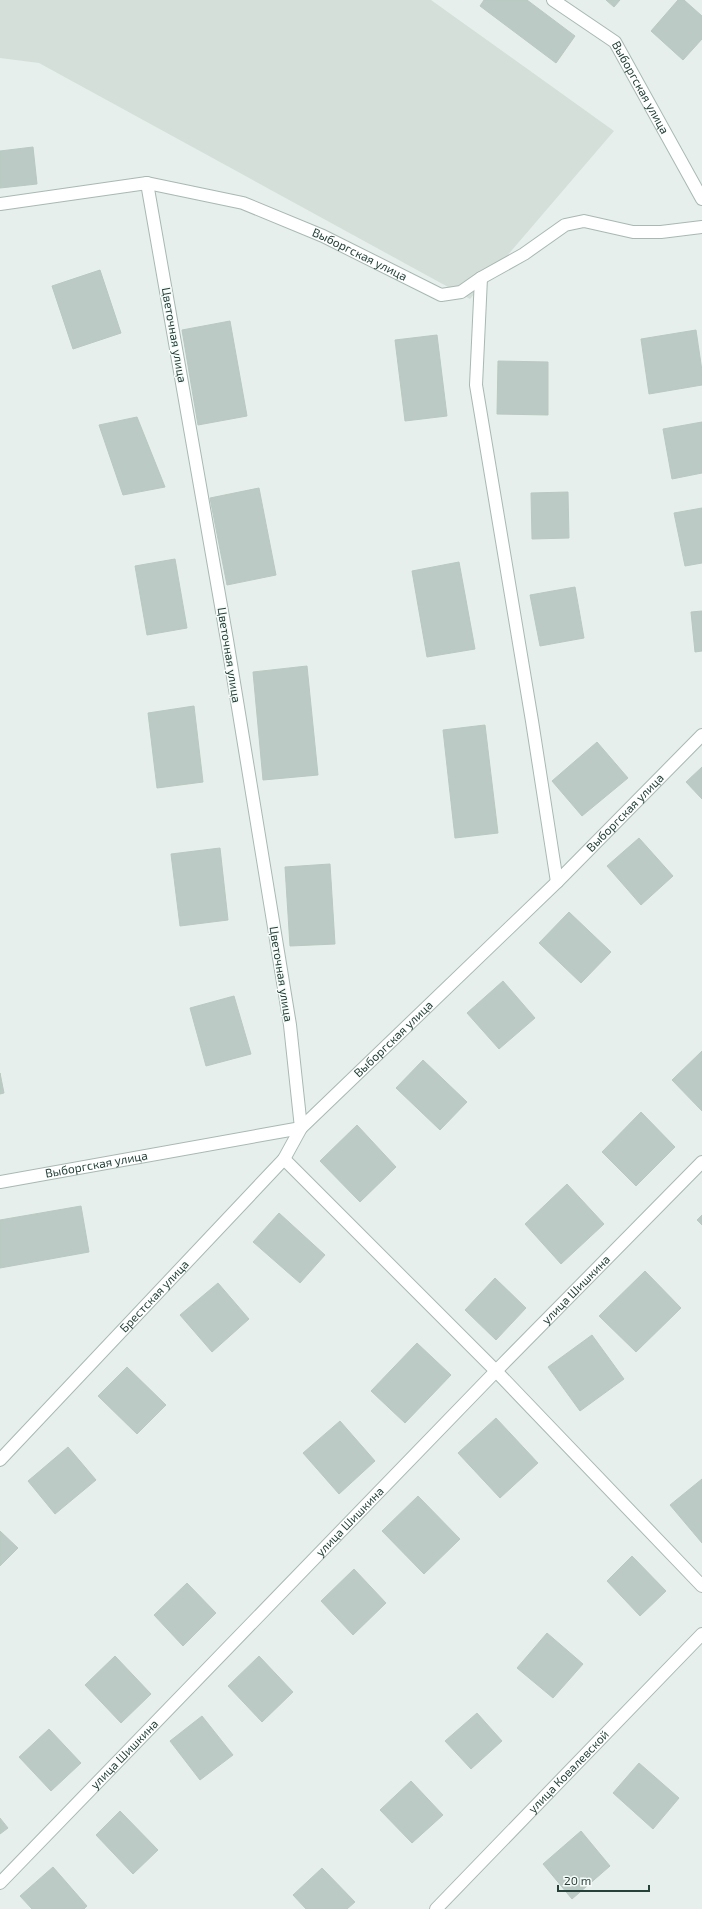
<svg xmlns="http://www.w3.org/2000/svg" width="702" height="1909" viewBox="0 0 702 1909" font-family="'Exo 2',sans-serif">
  <rect width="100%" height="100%" fill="#e6efeb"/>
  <!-- built -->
  <polygon fill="#d4dfda" points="0,0 431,0 614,131 470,299 39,63 0,58"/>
  <!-- building -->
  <g fill="#bbcac4" stroke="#b8c9c2">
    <polygon points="484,0 527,0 575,36 556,63 480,6"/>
    <polygon points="606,0 620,0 614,7"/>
    <polygon points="678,0 684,0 702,16 702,39 683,60 651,31"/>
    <polygon points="33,147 37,184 0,188 0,151"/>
    <polygon points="100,270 121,333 73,349 52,286"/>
    <polygon points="230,321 247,416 198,425 182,330"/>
    <polygon points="696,330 702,371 702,385 649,394 641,339"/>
    <polygon points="437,335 447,416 405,421 395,340"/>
    <polygon points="498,361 548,362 548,415 497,414"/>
    <polygon points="137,417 165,487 123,495 99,425"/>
    <polygon points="702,422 702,473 672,479 663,429"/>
    <polygon points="259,488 276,575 227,585 210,498"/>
    <polygon points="568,492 569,538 532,539 531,493"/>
    <polygon points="702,508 702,563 685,566 674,513"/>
    <polygon points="175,559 187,628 147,635 135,566"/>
    <polygon points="459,562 475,649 427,657 412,571"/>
    <polygon points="575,587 584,638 540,646 530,595"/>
    <polygon points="702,611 702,651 695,652 691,612"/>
    <polygon points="307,666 318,775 263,780 253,672"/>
    <polygon points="194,706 203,782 157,788 148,713"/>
    <polygon points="485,725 498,833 455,838 443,730"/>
    <polygon points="597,742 628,778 582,816 552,781"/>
    <polygon points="702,767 702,799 686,782"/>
    <polygon points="639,838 673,876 641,905 607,866"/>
    <polygon points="220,848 228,920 180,926 171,854"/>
    <polygon points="330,864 335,944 290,946 285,867"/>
    <polygon points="569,912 611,952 581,983 539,943"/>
    <polygon points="503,981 535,1018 499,1049 467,1013"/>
    <polygon points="234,996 251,1054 206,1066 190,1008"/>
    <polygon points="702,1051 702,1111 672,1080"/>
    <polygon points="423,1060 467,1102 440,1130 396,1088"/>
    <polygon points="0,1073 4,1093 0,1094"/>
    <polygon points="641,1112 675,1147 636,1186 602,1152"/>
    <polygon points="357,1125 396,1167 360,1202 320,1161"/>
    <polygon points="567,1184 604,1224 561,1264 525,1224"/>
    <polygon points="81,1206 89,1252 0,1268 0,1220"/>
    <polygon points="279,1213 325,1255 300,1283 253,1242"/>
    <polygon points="702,1215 702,1225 697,1220"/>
    <polygon points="645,1271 681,1308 636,1352 599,1316"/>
    <polygon points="495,1278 526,1308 496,1340 465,1310"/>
    <polygon points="218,1283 249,1319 212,1352 180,1315"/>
    <polygon points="592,1335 624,1379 580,1411 548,1367"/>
    <polygon points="417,1343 451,1375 405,1423 371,1391"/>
    <polygon points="127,1367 166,1405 137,1434 98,1396"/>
    <polygon points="496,1418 538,1463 500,1498 458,1453"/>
    <polygon points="340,1421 375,1461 339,1494 303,1453"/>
    <polygon points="68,1447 96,1480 55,1514 28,1481"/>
    <polygon points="702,1479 702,1543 670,1505"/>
    <polygon points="418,1496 460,1539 424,1574 382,1531"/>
    <polygon points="0,1531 18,1548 0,1566"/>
    <polygon points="632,1556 666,1591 640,1616 607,1581"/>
    <polygon points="354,1569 386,1603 353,1635 321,1601"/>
    <polygon points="187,1583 216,1613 183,1646 154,1615"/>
    <polygon points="547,1633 583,1664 553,1698 517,1668"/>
    <polygon points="115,1656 151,1694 121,1723 85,1685"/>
    <polygon points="259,1656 293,1692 262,1722 228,1686"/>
    <polygon points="477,1713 502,1741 471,1769 445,1741"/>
    <polygon points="202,1716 233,1755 200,1780 170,1741"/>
    <polygon points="49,1729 81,1763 51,1791 19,1757"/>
    <polygon points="639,1763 679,1798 653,1829 613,1793"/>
    <polygon points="411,1781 443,1815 412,1843 380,1810"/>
    <polygon points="120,1811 158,1850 133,1874 96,1835"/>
    <polygon points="0,1818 8,1828 0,1834"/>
    <polygon points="581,1831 610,1866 572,1899 543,1864"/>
    <polygon points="53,1867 87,1906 84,1909 32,1909 20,1896"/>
    <polygon points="322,1868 355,1902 347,1909 306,1909 293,1895"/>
  </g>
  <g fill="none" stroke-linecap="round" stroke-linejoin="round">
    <defs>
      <g id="service">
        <path id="s1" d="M553 0 615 42 702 199"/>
        <path id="s2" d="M0 204 147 183 243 203 323 236 441 295 461 292 481 278 524 254 565 225 584 221 633 232H661L702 227"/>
        <path id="s3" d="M0 1182 301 1128 557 882 702 735"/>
      </g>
      <g id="minor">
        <polyline points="481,278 476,385 532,721 557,882"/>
        <polyline points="284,1159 496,1371 702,1586"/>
        <path id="s4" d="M0 1460 284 1159 301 1128 290 1025 227 640 147 183"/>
        <path id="s5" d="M0 1883 496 1371 702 1162"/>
        <path id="s6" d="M436 1909 702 1634"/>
      </g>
    </defs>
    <!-- service casing -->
    <use href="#service" stroke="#a8b8b2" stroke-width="14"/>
    <!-- minor casing -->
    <use href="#minor" stroke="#a8b8b2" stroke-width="14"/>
    <!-- service -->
    <use href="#service" stroke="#fff" stroke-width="12"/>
    <!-- minor -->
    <use href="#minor" stroke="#fff" stroke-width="12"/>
  </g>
  <g text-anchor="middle" stroke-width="3" stroke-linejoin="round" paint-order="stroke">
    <!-- street labels -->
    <g font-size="12" fill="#24423a" stroke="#f7fbf9">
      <text dy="4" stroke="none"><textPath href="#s1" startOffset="127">Выборгская улица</textPath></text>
      <text dy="4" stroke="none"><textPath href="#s2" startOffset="374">Выборгская улица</textPath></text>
      <text transform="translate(174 335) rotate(80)" y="4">Цветочная улица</text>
      <text transform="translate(229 655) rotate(81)" y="4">Цветочная улица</text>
      <text dy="4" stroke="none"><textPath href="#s3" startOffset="758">Выборгская улица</textPath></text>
      <text transform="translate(281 974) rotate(81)" y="4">Цветочная улица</text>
      <text dy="4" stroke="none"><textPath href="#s3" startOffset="434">Выборгская улица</textPath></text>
      <text dy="4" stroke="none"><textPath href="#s3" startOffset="98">Выборгская улица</textPath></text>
      <text dy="4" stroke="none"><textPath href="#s5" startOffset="827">улица Шишкина</textPath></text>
      <text dy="4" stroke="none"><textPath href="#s4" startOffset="225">Брестская улица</textPath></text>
      <text dy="4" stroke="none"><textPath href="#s5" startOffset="503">улица Шишкина</textPath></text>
      <text dy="4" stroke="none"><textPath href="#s5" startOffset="179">улица Шишкина</textPath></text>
      <text dy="4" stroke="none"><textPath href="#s6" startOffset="191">улица Ковалевской</textPath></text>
    </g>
  </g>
  <!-- scale -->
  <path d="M558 1885v6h91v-6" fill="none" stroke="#24423a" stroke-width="2"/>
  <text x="564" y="1885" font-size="12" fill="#24423a" stroke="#f7fbf9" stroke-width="3" paint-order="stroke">20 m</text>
</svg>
